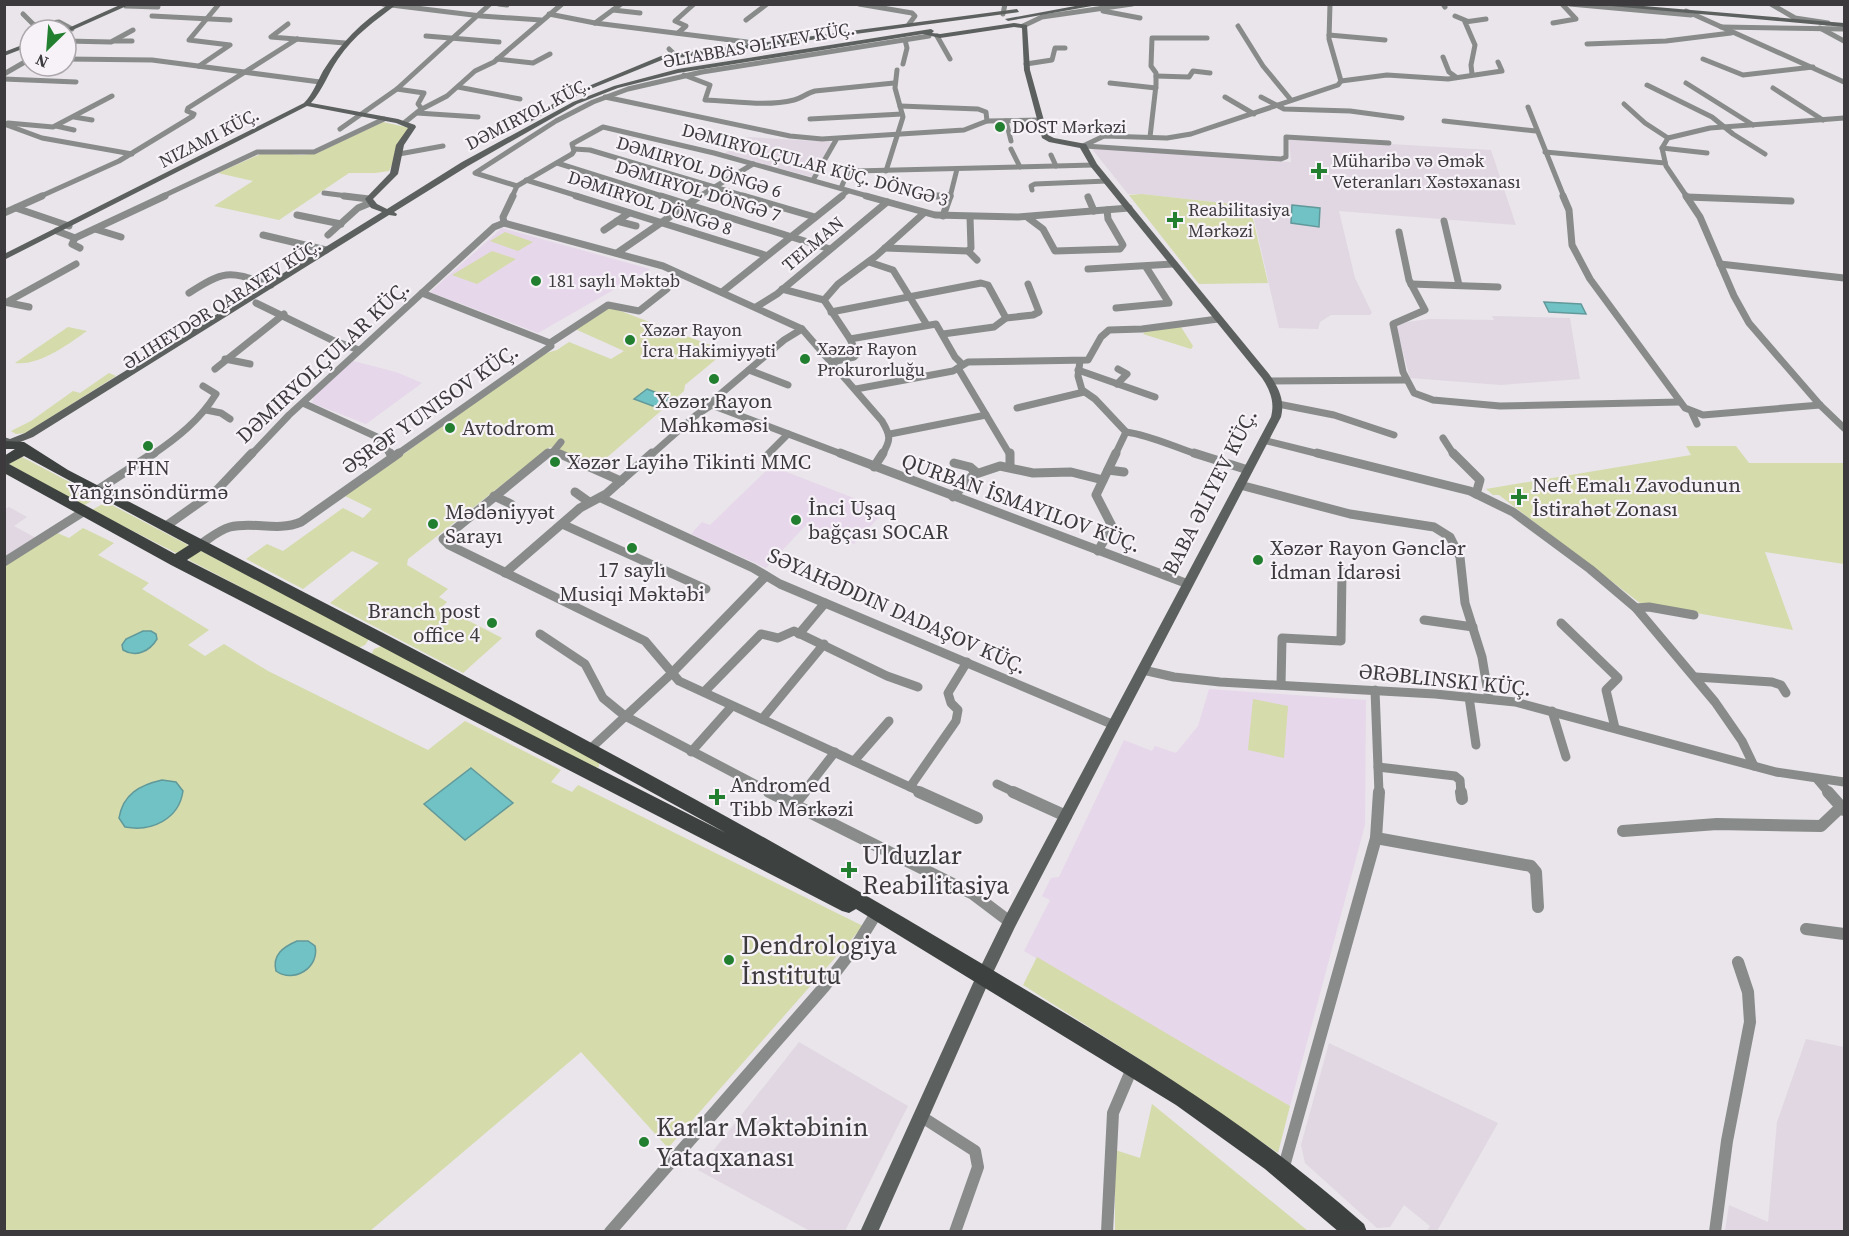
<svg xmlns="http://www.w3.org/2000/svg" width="1849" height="1236" viewBox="0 0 1849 1236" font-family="'Source Serif 4',serif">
  <rect width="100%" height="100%" fill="#e9e5ea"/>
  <!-- built -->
  <g fill="#e0d7e2">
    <polygon points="747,137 832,142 812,177 724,154"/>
    <polygon points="1289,138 1491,150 1516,225 1339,211 1355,278 1372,313 1370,315 1331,315 1320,322 1318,329 1279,328 1251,206 1142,194 1128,194 1092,149 1096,148 1291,162"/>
    <polygon points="1492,316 1570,318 1580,379 1501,385 1410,378 1396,327 1399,323 1430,319 1494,320"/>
    <polygon points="9,507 27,517 14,526 36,538 10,555 5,555 5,509"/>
    <polygon points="1806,1039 1844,1047 1844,1231 1725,1231 1729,1205 1768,1222 1777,1122"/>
    <polygon points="799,1042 908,1106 845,1231 810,1231 698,1170"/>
    <polygon points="1329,1043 1498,1123 1437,1231 1427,1231 1430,1226 1404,1205 1390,1227 1377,1228 1305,1163 1301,1145"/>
  </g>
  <!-- education -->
  <g fill="#e6d7ea">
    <polygon points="502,228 650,269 538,333 430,292"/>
    <polygon points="353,361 396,372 422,383 366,424 312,403 314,396"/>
    <polygon points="771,466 877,507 879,517 854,544 805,526 766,568 691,534 702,522 710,525"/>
    <polygon points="1209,689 1366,700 1365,825 1290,1106 1024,951 1050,900 1042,896 1051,878 1059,877 1124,740 1152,751 1155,746 1176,753 1198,726"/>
  </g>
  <!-- green -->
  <g fill="#d5dbaa">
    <polygon points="383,122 410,128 389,171 375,173 349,173 279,220 214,206 253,181 218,173 265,152 302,155 317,153"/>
    <polygon points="1142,194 1250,206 1268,283 1199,284 1129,195"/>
    <polygon points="505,232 533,242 518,251 490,241"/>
    <polygon points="492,251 516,259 477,284 452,275"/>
    <polygon points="610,307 726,351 685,385 684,391 597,466 550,447 408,559 407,565 448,589 439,597 447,602 442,607 502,638 463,673 330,603 379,563 352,551 303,589 246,559 267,544 283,551 343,508 363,518 372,509 345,496 543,354 557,350 569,342 611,359 624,351 575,329"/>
    <path d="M68 327 87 331C68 344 40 366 15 363Z"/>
    <polygon points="1181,327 1193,346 1191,349 1143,334 1146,331"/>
    <polygon points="109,373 116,376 26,433 16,434 11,431 31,421 73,391 80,393"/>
    <polygon points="1686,446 1736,446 1749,463 1844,463 1844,564 1765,552 1793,630 1640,603 1499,495 1493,495 1486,489 1691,455"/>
    <polygon points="22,457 98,497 83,506 9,464"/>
    <polygon points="106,502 188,545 184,550 176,553 92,510"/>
    <polygon points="83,528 114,543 98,555 149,583 142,589 209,630 188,645 205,656 224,644 268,671 428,750 465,721 561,770 551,782 572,792 578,785 863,926 668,1148 581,1052 370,1231 5,1232 5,565 55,532 69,538"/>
    <polygon points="201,551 369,639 365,645 358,648 189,560 193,554"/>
    <polygon points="382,646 599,762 599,767 593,768 371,655 374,649"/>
    <polygon points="1253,699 1288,706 1284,758 1248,750"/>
    <polygon points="1037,957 1290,1106 1278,1153 1149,1065 1023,985"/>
    <polygon points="1152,1104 1308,1231 1115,1232 1115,1150 1140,1158"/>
  </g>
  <!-- water -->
  <g fill="#71c2c4" stroke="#61999b" stroke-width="1.5">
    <polygon points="1292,205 1320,208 1319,227 1291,223"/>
    <polygon points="1544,302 1581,304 1586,314 1549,312"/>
    <polygon points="647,389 670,398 658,408 634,399"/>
    <path d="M143 631H151L156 634 157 639C150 651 136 658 123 650L122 645 126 639Z"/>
    <polygon points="471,768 513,803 465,840 424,804"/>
    <path d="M162 780 176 782 183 791C179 819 152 832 125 827L119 818C123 794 140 785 162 780Z"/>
    <path d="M297 941H308L315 946C320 967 294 984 276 971 272 955 283 947 297 941Z"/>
  </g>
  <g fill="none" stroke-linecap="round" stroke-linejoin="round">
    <!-- street-far3 -->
    <g stroke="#888b8a" stroke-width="5">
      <polyline points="383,4 481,16 541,20"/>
      <polyline points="499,4 507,5"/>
      <polyline points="859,4 912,13 915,16 909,24"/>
      <polyline points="1443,4 1445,7"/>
      <polyline points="1570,4 1691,15"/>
      <polyline points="1771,4 1795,18 1828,23"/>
      <polyline points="126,6 158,7"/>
      <polyline points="613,10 640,13"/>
      <polyline points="1103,11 1140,18"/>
      <polyline points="1686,11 1844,82"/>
      <polyline points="23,14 34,25 59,22 72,29"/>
      <polyline points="549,14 595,23 747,42 753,45"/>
      <polyline points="1003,14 1005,4"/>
      <polyline points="152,16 230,20"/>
      <polyline points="1455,16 1467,21"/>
      <polyline points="746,20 767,4"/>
      <polyline points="595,23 621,4"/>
      <polyline points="1553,23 1576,19 1562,4"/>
      <polyline points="288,24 271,37 345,43"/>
      <polyline points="1023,26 1042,17 1132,4"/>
      <polyline points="1238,26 1263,66 1291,100"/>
      <polyline points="1721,27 1844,29"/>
      <polyline points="1820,28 1844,41"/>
      <polyline points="678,33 686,26 675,21 694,4"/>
      <polyline points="1329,35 1385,40"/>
      <polyline points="426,36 499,42"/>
      <polyline points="937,36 950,59"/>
      <polyline points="66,41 111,42 133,30"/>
      <polyline points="114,41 132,41"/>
      <polyline points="1587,44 1666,41 1731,33"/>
      <polyline points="669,49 675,55"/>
      <polyline points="1443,57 1449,72 1456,77"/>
      <polyline points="66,59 152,60 320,82"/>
      <polyline points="497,59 533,63 550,54"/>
      <polyline points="1703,59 1743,75 1813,67"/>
      <polyline points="903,64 907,48 905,40"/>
      <polyline points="1026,64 1052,60 1055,48 1065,48"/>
      <polyline points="199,66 230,45 189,40 219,4"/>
      <polyline points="4,74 30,59"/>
      <polyline points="1472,74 1471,65 1475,45 1465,22 1486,19"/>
      <path d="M684 75 710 85 705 100C734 101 766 107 794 100 802 98 807 93 815 91L894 83"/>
      <polyline points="1156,76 1189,77 1193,71 1210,73"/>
      <polyline points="4,79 76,82"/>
      <polyline points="1341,81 1387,75 1448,79 1502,71 1498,62"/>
      <polyline points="1110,83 1156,88"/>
      <polyline points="1686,83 1753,125"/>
      <polyline points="1647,85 1712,117 1733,134 1765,154"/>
      <polyline points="458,87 520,99"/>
      <polyline points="1773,88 1823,120"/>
      <polyline points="397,89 424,93 418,104 422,109"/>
      <polyline points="605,97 790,136 822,139 964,130 987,121 1040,120"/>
      <polyline points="1225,97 1254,114"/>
      <polyline points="1261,97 1284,109 1350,111 1402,118"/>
      <polyline points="1624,104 1645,123 1668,138"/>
      <polyline points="900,106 978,109 986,112 987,121"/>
      <polyline points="1528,107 1564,197"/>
      <polyline points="417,113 478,117"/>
      <polyline points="74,117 92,120"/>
      <polyline points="810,119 902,114"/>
      <polyline points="1006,121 1011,141"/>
      <polyline points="1444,121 1536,131"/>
      <polyline points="8,123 53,127 112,96"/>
      <polyline points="404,123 420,110 447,96 475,71 494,62 562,4"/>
      <polyline points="4,124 42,138 132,154"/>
      <polyline points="56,126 74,130"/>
      <polyline points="340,129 397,89 490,4"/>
      <polyline points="1150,137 1156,85 1156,73 1151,66 1152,38 1207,38"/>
      <polyline points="1083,146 1104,136 1167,138 1191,134 1338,85 1341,81 1329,39 1330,4"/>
      <polyline points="1085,146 1281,159 1286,157 1286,137 1389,143"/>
      <polyline points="1662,148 1707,153"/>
      <polyline points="574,149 590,150 748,197"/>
      <polyline points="1011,149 1020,167"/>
      <polyline points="1545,152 1665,163"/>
      <polyline points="399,154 443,146"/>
      <polyline points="1051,155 1056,166"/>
      <polyline points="557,163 665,197"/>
      <polyline points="886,171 903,117 895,88 897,70"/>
      <polyline points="526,180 581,197"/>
      <polyline points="813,180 836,140"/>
      <polyline points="517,186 475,173 556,121 593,102 628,89 702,72 929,36"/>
      <polyline points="841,188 847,174 855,171 1094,165"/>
      <polyline points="1032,190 1031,186 1035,184 1107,181"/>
      <polyline points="324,193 355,197"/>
      <polyline points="933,196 950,196"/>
      <polyline points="39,197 119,161 193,116 194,114 187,111 188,108 297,39"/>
      <polyline points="161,197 257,152 314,152 384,119"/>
      <polyline points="512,197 517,186 572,154 574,151 572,144 603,127 714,153 871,197"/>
      <polyline points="698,197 753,164"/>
      <polyline points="840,197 848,191"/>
      <polyline points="950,197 957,169"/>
      <polyline points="1687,197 1666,166 1662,148 1668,138 1710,128 1844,118"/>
      <polyline points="1687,197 1691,197"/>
    </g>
    <!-- street-far2 -->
    <g stroke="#888b8a" stroke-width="7">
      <polyline points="344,196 369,199"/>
      <polyline points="576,196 765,255"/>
      <polyline points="661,196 830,249"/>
      <polyline points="743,196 815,217"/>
      <polyline points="866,196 935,215 1018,217 1129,208"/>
      <polyline points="933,196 950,196"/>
      <polyline points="1563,196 1569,210 1572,245 1590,279 1685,408 1703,415 1820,405"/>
      <polyline points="1686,196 1700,217 1734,296 1749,323 1820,405 1844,428"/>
      <polyline points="1088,197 1094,211"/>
      <polyline points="1687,197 1791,201"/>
      <polyline points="16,208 69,226"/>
      <polyline points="4,213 42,196"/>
      <polyline points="297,215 341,224"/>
      <polyline points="943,216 950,196"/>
      <polyline points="1027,217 1043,229 1055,251 1120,249 1123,245 1108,219 1107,210"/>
      <polyline points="617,221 636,226"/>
      <polyline points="1444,221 1459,285"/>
      <polyline points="504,223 503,217 513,196"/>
      <polyline points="95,229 121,237"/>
      <polyline points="604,230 629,213"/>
      <polyline points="57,231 75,238 165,196"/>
      <polyline points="1399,232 1409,280 1425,310 1393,324 1403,372 1414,393 1433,400 1500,406 1680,402"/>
      <polyline points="263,235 326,250"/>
      <polyline points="328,235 358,208 370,203"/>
      <polyline points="75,238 72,244 80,248"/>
      <polyline points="885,248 968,251 971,248 970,217"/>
      <polyline points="968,251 977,260"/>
      <polyline points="617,253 700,196"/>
      <polyline points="869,262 893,270 927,325"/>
      <polyline points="1720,264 1844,278"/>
      <polyline points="1088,269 1173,264"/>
      <polyline points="1411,284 1498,287"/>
      <polyline points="782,289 824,300"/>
      <polyline points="722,292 842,196"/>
      <path d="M189 293C227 268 230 272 271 285"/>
      <polyline points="4,302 29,307"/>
      <polyline points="7,302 76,264"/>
      <polyline points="256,303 332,340 359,350"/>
      <polyline points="756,307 777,294 887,202"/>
      <polyline points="1116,308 1169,303 1146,267"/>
      <polyline points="831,312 981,283 988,285 1006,318 994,327 943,334"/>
      <polyline points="1006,318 1033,315 1039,312 1028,284"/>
      <polyline points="802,329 784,340 717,397 713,402 714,406 844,455"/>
      <polyline points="850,339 936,324 955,357 962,364"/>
      <polyline points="550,343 608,305 639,311 667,289"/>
      <polyline points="225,359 250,364"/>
      <polyline points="1080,361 1078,376 1082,390 1095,399 1126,432 1115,455"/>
      <polyline points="832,362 854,357 857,354 850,339 824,300 838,284 876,256 924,213"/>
      <polyline points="958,368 1010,455"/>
      <polyline points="215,369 284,314"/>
      <polyline points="749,370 788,385"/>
      <polyline points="1078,370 1155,397"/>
      <polyline points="1270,381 1406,380"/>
      <polyline points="1117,384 1127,374 1118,369"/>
      <polyline points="856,389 953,371 968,362 1088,360 1101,337 1109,330 1142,329 1218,319"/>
      <polyline points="303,403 377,437 391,455"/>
      <polyline points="1278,404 1334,415 1394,435"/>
      <polyline points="1017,408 1084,392"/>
      <polyline points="206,410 221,413 230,419"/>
      <polyline points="1692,413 1697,424"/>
      <path d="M1126 432C1150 435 1174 447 1199 455"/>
      <polyline points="890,434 986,415"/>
      <polyline points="1443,438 1454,455"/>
      <polyline points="1263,440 1323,455"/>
      <polyline points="553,452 561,442"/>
      <polyline points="768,454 788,434"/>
      <path d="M152 455C177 438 200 420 216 394L203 386"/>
      <path d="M251 455 289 415 494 227 504 223 663 266 802 329 882 421C891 436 891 440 882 455"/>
      <polyline points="396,455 551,346 550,343 422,293"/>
      <polyline points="546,455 548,453 562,455"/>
      <polyline points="651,455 695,416 713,404"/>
    </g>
    <!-- street-far1 -->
    <g stroke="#888b8a" stroke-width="9">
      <polyline points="390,453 393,457"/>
      <polyline points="548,453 443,539 449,545 645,641 679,681 923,793"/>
      <polyline points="552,453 560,454 621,481"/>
      <polyline points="840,453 1188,584"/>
      <polyline points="1010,453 1010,467"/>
      <polyline points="1194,453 1248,470"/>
      <polyline points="1317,453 1470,491 1513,512 1590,569 1636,608 1715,702 1742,741 1754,766"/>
      <polyline points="1453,453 1480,480 1476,494"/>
      <polyline points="954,463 970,467 977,473"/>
      <polyline points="874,467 883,453"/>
      <polyline points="1108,470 1124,472"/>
      <polyline points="1240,485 1350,514 1434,527 1450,537 1460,557 1465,603 1482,657 1489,699"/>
      <polyline points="96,491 154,453"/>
      <polyline points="575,492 589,502"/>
      <polyline points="494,496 511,504"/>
      <polyline points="953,497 973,475 1000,466 1033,473 1071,472 1103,480"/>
      <polyline points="601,498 753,568 780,584 1114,725"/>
      <polyline points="562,524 706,589"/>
      <polyline points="166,526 217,490 252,453"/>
      <path d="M201 544C210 538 219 530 230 527 254 521 277 532 301 522L399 453"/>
      <polyline points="1098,551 1112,526 1096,495 1116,453"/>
      <polyline points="4,562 83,512"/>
      <polyline points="505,573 580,508 606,494 652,453"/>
      <polyline points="1636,608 1649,607 1694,615"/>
      <polyline points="1424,620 1473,627"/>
      <polyline points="1561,623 1618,678 1606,690 1615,728"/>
      <polyline points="540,634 585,664 603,698 625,716 772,793"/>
      <polyline points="799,634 825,603"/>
      <polyline points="1143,670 1174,677 1220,682 1435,694 1515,702 1776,772 1844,782"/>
      <polyline points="1696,677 1772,682 1781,685 1786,693"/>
      <polyline points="1281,685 1282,638 1341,641 1342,572"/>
      <polyline points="1375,690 1379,793"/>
      <polyline points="704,692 761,634 778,638 794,631 887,676 918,687"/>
      <polyline points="1469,697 1476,745"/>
      <polyline points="1552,711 1566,757"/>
      <polyline points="762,719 824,644"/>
      <polyline points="589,750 671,674 766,576"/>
      <polyline points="691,752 732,706"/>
      <polyline points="854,761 889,721"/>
      <polyline points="1378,767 1455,776 1460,780 1461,793"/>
      <polyline points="1818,780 1829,793"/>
      <polyline points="997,784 1016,793"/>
      <polyline points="910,787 956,721 958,710 951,703 948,693 967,662"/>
      <polyline points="803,793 835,752"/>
    </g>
    <!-- street -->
    <g stroke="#888b8a" stroke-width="12">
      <polyline points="769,792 973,894 1010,922"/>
      <polyline points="919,792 977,818"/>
      <polyline points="1013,792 1066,816"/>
      <polyline points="1461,792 1462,799"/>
      <polyline points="1828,792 1844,810"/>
      <polyline points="795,803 804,792"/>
      <polyline points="1623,831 1717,824 1821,826 1841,807"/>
      <polyline points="1376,838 1531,866 1536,872 1538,907"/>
      <polyline points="1806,929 1844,934"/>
      <polyline points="922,1117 975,1151 978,1167 955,1232"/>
      <polyline points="1283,1170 1376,838 1379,792"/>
      <polyline points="610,1232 824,987 858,943 874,917"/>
      <polyline points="1107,1232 1113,1113 1133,1066"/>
      <polyline points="1715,1232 1727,1141 1750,1022 1748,992 1738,962"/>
    </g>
    <!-- secondary -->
    <g fill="#5c605e" fill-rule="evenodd">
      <polygon points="122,4 131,4 68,32 64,30"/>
      <path d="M389 4H397C375 21 354 35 338 59 328 73 323 90 311 103L398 119 415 125 416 127 404 145 398 174 373 199 377 204 387 209 462 162 573 102 614 86 678 69 931 29 934 31 932 33 940 34 1014 23 1027 25 1030 70 1048 135 1054 138 1086 144 1097 164 1269 374C1279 388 1285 400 1281 417L1015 927 990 979 878 1232H860L979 970 1005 917 1271 417C1275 402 1270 390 1262 378L1091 167 1080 148 1049 142 1042 138 1024 70 1022 28 1014 27 940 38 923 34 678 73 618 88 577 104 468 166 394 212 397 214 396 216 389 215 33 437 10 446 4 444V437L10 439 25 433 382 212 371 208 365 199 390 173 396 145 408 128 396 123 307 106 4 260V254L304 103C313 94 317 82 323 71 341 43 361 22 389 4Z"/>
      <polygon points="1086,4 1103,4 1008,21 1005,19"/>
      <polygon points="1589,4 1620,4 1844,23 1844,27"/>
      <polygon points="1017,9 1019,12 662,60 583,92 530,122 523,120 579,90 661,56"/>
      <polygon points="30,42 30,46 4,56 4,52"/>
    </g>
    <!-- primary -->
    <path fill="#3d4240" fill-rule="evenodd" d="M4 441 24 442 68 470C364 624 664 774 952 946 1095 1031 1239 1113 1364 1224L1367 1232H1339L1265 1169 1176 1105 856 909 849 913 842 911 171 565 4 473V456L15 449H4ZM24 456 189 545 175 554 9 464ZM201 551 529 725 726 833 187 560Z"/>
  </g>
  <!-- markers -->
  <g fill="#227f2f" stroke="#f6f2f7" stroke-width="2">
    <circle cx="1000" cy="127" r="6"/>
    <path d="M1316 162h6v6h6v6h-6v6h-6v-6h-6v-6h6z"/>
    <path d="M1172 211h6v6h6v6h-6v6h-6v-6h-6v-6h6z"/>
    <circle cx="536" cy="281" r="6"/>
    <circle cx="630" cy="340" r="6"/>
    <circle cx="805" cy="359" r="6"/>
    <circle cx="714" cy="379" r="6"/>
    <circle cx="450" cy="428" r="6"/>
    <circle cx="148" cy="446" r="6"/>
    <circle cx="555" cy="462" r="6"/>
    <path d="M1516 488h6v6h6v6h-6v6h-6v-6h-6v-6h6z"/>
    <circle cx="796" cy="520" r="6"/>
    <circle cx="433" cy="524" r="6"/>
    <circle cx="632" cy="548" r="6"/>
    <circle cx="1258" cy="560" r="6"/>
    <circle cx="492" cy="623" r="6"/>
    <path d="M714 788h6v6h6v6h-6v6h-6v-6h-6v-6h6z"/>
    <path d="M846 861h6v6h6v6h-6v6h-6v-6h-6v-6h6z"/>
    <circle cx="729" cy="960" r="6"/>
    <circle cx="644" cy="1142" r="6"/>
  </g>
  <g text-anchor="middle" stroke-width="4.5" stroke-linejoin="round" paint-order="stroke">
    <!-- far-street labels -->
    <g font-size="18" fill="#3c3a3c" stroke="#f6f2f7">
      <text transform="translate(759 45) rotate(-10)" y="6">ƏLIABBAS ƏLIYEV KÜÇ.</text>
      <text transform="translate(528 114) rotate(-27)" y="6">DƏMIRYOL KÜÇ.</text>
      <text transform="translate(209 138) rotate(-27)" y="6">NIZAMI KÜÇ.</text>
      <text transform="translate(815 165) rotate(15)" y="6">DƏMIRYOLÇULAR KÜÇ. DÖNGƏ 3</text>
      <text transform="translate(699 167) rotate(17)" y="6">DƏMIRYOL DÖNGƏ 6</text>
      <text transform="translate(698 191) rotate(17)" y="6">DƏMIRYOL DÖNGƏ 7</text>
      <text transform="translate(650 203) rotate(18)" y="6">DƏMIRYOL DÖNGƏ 8</text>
      <text transform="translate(813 244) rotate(-40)" y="6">TELMAN</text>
      <text transform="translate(222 304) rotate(-32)" y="6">ƏLIHEYDƏR QARAYEV KÜÇ.</text>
    </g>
    <!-- far-poi labels -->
    <g font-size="18" fill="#3c3a3c" stroke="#f6f2f7" text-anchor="start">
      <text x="1012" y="133">DOST Mərkəzi</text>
      <text x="1332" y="167">Müharibə və Əmək<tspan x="1332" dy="21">Veteranları Xəstəxanası</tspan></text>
      <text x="1188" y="216">Reabilitasiya<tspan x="1188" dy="21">Mərkəzi</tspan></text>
      <text x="548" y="287">181 saylı Məktəb</text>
      <text x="642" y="336">Xəzər Rayon<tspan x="642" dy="21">İcra Hakimiyyəti</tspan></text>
      <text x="817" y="355">Xəzər Rayon<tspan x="817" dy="21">Prokurorluğu</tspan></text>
    </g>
    <!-- street labels -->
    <g font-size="21" fill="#3c3a3c" stroke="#f6f2f7">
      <text transform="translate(323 362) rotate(-43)" y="7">DƏMIRYOLÇULAR KÜÇ.</text>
      <text transform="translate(430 409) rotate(-35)" y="7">ƏŞRƏF YUNISOV KÜÇ.</text>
      <text transform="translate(1210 492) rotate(-63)" y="7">BABA ƏLIYEV KÜÇ.</text>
      <text transform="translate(1021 503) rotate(20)" y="7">QURBAN İSMAYILOV KÜÇ.</text>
      <text transform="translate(897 611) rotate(24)" y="7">SƏYAHƏDDIN DADAŞOV KÜÇ.</text>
      <text transform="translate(1445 680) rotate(6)" y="7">ƏRƏBLINSKI KÜÇ.</text>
    </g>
    <!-- poi labels -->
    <g font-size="21" fill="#3c3a3c" stroke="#f6f2f7" text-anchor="start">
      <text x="714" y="408" text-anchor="middle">Xəzər Rayon<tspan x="714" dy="24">Məhkəməsi</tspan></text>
      <text x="462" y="435">Avtodrom</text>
      <text x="567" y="469">Xəzər Layihə Tikinti MMC</text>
      <text x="148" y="475" text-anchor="middle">FHN<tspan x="148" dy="24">Yanğınsöndürmə</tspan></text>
      <text x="1532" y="492">Neft Emalı Zavodunun<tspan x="1532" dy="24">İstirahət Zonası</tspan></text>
      <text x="808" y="515">İnci Uşaq<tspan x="808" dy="24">bağçası SOCAR</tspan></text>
      <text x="445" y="519">Mədəniyyət<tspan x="445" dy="24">Sarayı</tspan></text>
      <text x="1270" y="555">Xəzər Rayon Gənclər<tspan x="1270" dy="24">İdman İdarəsi</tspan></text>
      <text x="632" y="577" text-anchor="middle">17 saylı<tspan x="632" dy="24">Musiqi Məktəbi</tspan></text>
      <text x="480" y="618" text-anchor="end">Branch post<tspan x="480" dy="24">office 4</tspan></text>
      <text x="730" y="792">Andromed<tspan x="730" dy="24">Tibb Mərkəzi</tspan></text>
    </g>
    <!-- near-poi labels -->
    <g font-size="26" fill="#3c3a3c" stroke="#f6f2f7" text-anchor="start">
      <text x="862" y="864">Ulduzlar<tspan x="862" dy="30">Reabilitasiya</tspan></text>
      <text x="741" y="954">Dendrologiya<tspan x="741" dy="30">İnstitutu</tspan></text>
      <text x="656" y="1136">Karlar Məktəbinin<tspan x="656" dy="30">Yataqxanası</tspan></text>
    </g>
  </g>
  <!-- border -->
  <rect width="1849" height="1236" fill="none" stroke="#3c3a3c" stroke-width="12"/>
  <!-- north arrow -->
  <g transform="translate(48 48) rotate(205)"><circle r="28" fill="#f6f2f7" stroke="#aca8ac" stroke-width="1.5"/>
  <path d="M0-4.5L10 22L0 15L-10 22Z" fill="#227f2f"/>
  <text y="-9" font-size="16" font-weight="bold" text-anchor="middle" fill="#3c3a3c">N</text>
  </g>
</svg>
